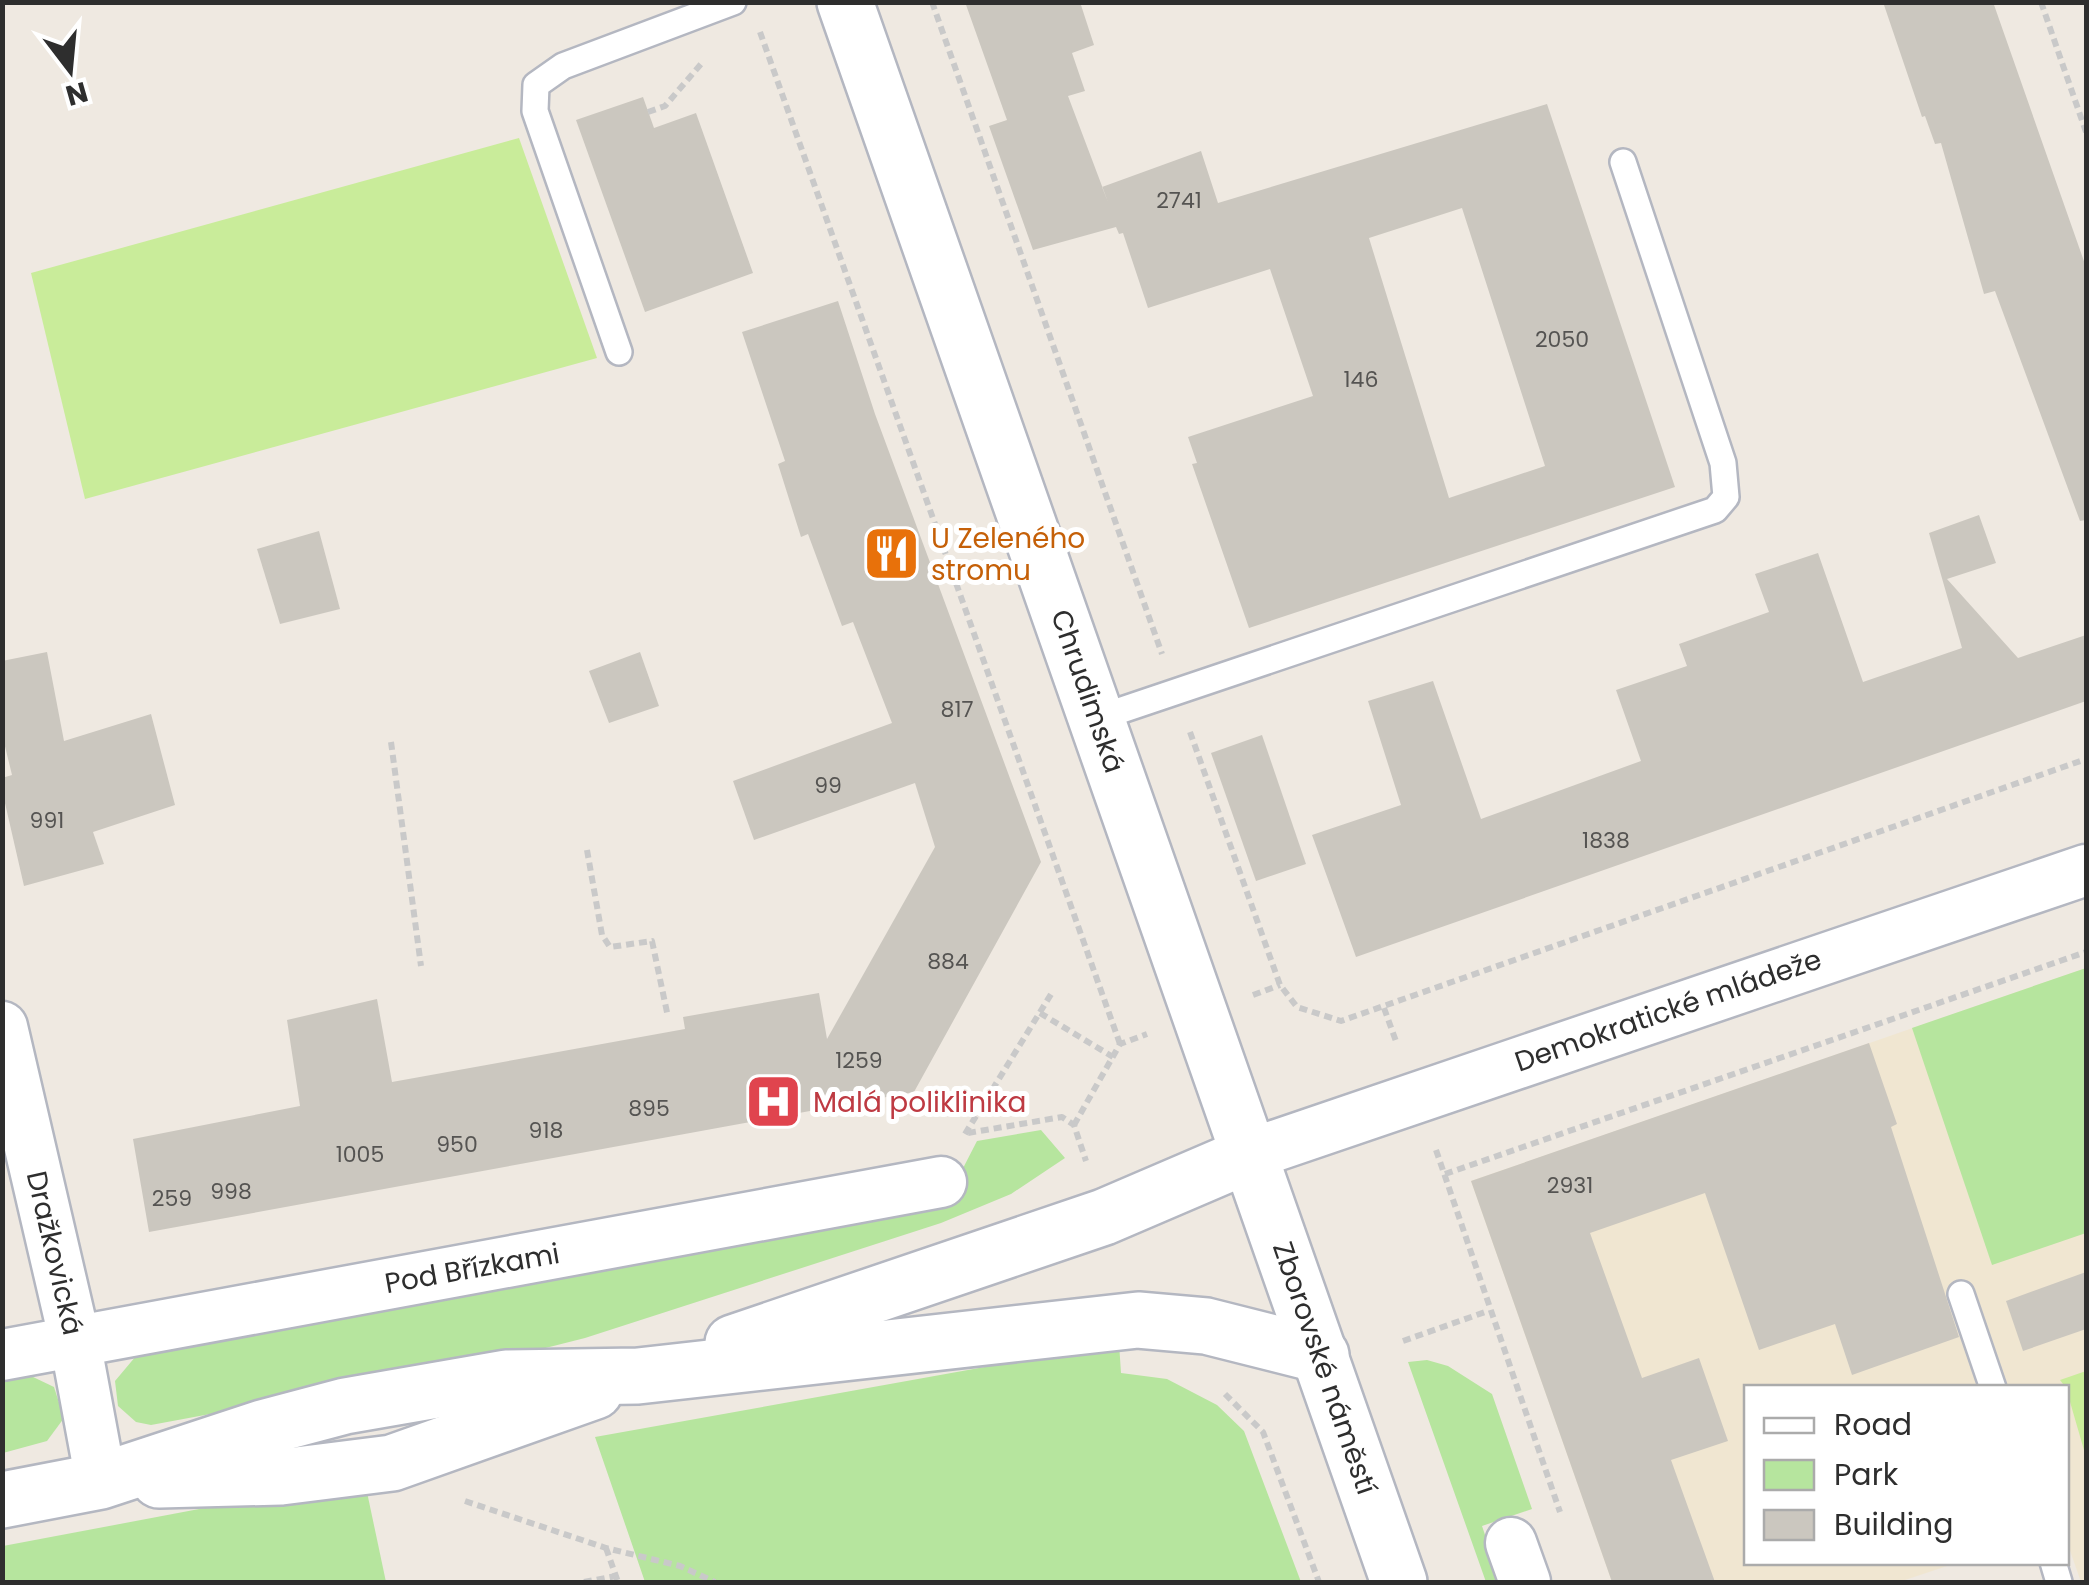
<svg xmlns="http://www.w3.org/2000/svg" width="2089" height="1585" viewBox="0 0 2089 1585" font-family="Poppins,sans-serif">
  <rect width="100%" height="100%" fill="#efe9e1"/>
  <!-- education -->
  <polygon fill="#f0e6d1" points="2086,968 2086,1582 2081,1582 2067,1542 2066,1388 1746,1388 1746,1562 1956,1563 1899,1582 1612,1582 1471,1181"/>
  <!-- green -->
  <g fill="#b6e59e">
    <polygon points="2086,968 2086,1233 1992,1265 1912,1028"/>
    <polygon points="1041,1130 1065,1158 1011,1194 941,1223 585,1338 494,1361 151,1425 136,1422 118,1406 115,1381 136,1356 942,1209 977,1141"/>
    <polygon points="1119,1343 1121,1373 1167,1379 1217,1405 1244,1431 1301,1582 645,1582 595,1437"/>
    <polygon points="1427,1360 1448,1366 1492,1394 1532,1509 1482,1526 1501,1582 1486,1582 1408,1362"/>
    <polygon points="31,1376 54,1387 64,1418 47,1441 3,1453 3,1380"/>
    <polygon points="364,1478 386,1582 3,1582 3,1546"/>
  </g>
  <!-- pitch -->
  <g fill="#c9ec9a">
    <polygon points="519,138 597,358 85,499 31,273"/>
    <polygon points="2086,1371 2086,1457 2066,1388 2060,1380"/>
  </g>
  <!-- building -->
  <g fill="#cbc7bf" fill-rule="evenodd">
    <path d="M965 2H1080L1094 45 1072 53 1085 91 1068 96 1108 202 1102 187 1201 151 1218 203 1547 104 1675 487 1249 628 1192 464 1197 463 1188 437 1313 396 1270 269 1148 308 1123 233 1119 234 1116 227 1033 250 989 126 1007 120ZM1462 208 1545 466 1449 498 1369 238Z"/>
    <polygon points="1883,2 1993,2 2086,267 2086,520 2080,521 1995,291 1984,294 1941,143 1935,144 1925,116 1922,117"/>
    <polygon points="643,97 654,128 696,113 753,273 645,312 576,120"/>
    <polygon points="838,301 875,414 1041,862 914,1092 149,1232 133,1139 300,1106 287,1020 377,999 392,1082 685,1029 683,1017 819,993 827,1039 935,847 915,783 754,840 733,781 892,723 853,622 842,626 808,534 801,537 778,464 785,461 742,332"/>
    <polygon points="1979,515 1996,563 1947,579 2018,658 2086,635 2086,701 1356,957 1312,835 1401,805 1368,701 1433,681 1481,819 1641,761 1616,690 1687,666 1679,644 1769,612 1755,574 1818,553 1863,682 1962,648 1929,533"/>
    <polygon points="319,531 340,609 280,624 257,549"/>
    <polygon points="47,652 64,741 151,714 175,805 93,832 104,864 24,886 2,790 2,778 12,775 2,734 2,661"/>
    <polygon points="640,652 659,706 609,723 589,671"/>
    <polygon points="1262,735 1306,864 1256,881 1211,753"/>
    <polygon points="1869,1043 1897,1124 1891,1127 1959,1337 1852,1375 1835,1324 1759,1350 1705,1193 1590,1233 1642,1378 1699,1358 1728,1441 1671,1460 1715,1582 1612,1582 1471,1181"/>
    <polygon points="2086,1272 2086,1329 2023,1351 2006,1301"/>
  </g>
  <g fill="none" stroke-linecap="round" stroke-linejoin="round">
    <defs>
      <g id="lane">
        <polyline points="619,352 535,111 536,85 563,66 733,2"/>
        <polyline points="1098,718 1715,510 1726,497 1723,463 1623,162"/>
        <polyline points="1961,1294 1993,1388"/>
        <polyline points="2053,1562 2059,1582"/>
      </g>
      <g id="street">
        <polyline points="2,1027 75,1341 101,1481"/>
        <polyline points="1251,1154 2086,870"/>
        <polyline points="2,1355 941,1182"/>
        <polyline points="1511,1543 1525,1582"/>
      </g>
      <g id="secondary">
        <polyline points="845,2 1399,1582"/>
        <polyline points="733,1343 1104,1217 1251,1154"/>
        <polyline points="159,1480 281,1477 392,1463 595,1391"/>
        <polyline points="2,1500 101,1481 262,1428 345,1406 506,1378 638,1376 1138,1320 1206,1326 1321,1355"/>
      </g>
    </defs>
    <!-- lane casing -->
    <use href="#lane" stroke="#b4b7c1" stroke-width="30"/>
    <!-- street casing -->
    <use href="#street" stroke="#b4b7c1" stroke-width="55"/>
    <!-- secondary casing -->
    <use href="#secondary" stroke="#b4b7c1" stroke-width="60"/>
    <!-- path -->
    <g stroke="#c9c9c9" stroke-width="6" stroke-dasharray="8 5" stroke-linecap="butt">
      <polyline points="932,2 1162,654"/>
      <polyline points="2041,2 2086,132"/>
      <polyline points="760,32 1120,1044"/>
      <polyline points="648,112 665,106 701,64"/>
      <polyline points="1190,732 1280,985 1297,1007 1341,1021 2086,759"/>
      <polyline points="391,742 421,966"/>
      <polyline points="587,850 602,935 610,947 652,941 668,1017"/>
      <polyline points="1253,995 1280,985"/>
      <polyline points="1384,1008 1397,1044"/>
      <polyline points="1040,1013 1113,1057"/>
      <polyline points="1074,1125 1120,1044 1147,1034"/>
      <polyline points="968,1133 1062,1117 1074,1125 1086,1161"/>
      <polyline points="965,1134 1053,991"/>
      <polyline points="1436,1150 1560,1512"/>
      <polyline points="1445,1174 2086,952"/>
      <polyline points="1403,1341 1488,1311"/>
      <polyline points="1225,1394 1263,1432 1319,1582"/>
      <polyline points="465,1501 606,1548 680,1566 715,1582"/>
      <polyline points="606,1548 618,1582"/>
      <polyline points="584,1582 616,1576"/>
    </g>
    <!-- lane -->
    <use href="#lane" stroke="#fff" stroke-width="25"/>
    <!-- street -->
    <use href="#street" stroke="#fff" stroke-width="50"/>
    <!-- secondary -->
    <use href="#secondary" stroke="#fff" stroke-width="55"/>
  </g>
  <!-- icons -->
  <defs>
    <symbol id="restaurant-square" viewBox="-11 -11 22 22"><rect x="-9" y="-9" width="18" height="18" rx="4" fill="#e8710a" stroke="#fff"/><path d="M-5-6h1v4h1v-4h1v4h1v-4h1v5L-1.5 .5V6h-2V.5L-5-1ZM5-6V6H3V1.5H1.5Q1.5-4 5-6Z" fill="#fff"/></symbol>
    <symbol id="hospital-square" viewBox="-11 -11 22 22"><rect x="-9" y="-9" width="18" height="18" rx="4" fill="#e0444e" stroke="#fff"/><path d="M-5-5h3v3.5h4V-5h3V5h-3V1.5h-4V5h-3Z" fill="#fff"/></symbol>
  </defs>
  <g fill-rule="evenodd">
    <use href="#restaurant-square" x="860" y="522" width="63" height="63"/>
    <use href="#hospital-square" x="742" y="1070" width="63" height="63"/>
  </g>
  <g text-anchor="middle" stroke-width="10" stroke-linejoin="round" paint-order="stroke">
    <!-- number labels -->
    <g font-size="22" fill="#555452">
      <text x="1179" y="208">2741</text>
      <text x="1562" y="347">2050</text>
      <text x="1361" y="387">146</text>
      <text x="957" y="717">817</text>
      <text x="828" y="793">99</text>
      <text x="47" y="828">991</text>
      <text x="1606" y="848">1838</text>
      <text x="948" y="969">884</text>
      <text x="859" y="1068">1259</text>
      <text x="649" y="1116">895</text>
      <text x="546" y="1138">918</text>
      <text x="457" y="1152">950</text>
      <text x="360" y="1162">1005</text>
      <text x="1570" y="1193">2931</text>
      <text x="231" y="1199">998</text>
      <text x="172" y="1206">259</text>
    </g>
    <!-- food labels -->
    <g font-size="28" fill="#c56008" stroke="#fff" text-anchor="start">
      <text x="931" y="548">U Zeleného<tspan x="931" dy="32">stromu</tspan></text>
    </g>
    <!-- street labels -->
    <g font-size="28" fill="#2e2e2e" stroke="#fff">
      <text transform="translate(1088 691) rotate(71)" y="10">Chrudimská</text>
      <text transform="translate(1668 1010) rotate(-19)" y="10">Demokratické mládeže</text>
      <text transform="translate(55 1253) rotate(77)" y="10">Dražkovická</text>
      <text transform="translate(472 1268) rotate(-10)" y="10">Pod Břízkami</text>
      <text transform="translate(1325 1368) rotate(71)" y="10">Zborovské náměstí</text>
    </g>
    <!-- health labels -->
    <g font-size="28" fill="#be3a42" stroke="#fff" text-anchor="start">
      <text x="813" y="1112">Malá poliklinika</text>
    </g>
  </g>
  <!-- border -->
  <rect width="2089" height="1585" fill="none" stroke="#2e2e2e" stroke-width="10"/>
  <!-- legend -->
  <rect x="1744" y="1385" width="325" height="180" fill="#ffffff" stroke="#ababab" stroke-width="2.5"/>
  <rect x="1764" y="1418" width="50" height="15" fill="#ffffff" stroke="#ababab" stroke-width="2.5"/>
  <text x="1834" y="1435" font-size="30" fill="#2e2e2e">Road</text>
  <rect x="1764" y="1460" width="50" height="30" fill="#b6e59e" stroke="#ababab" stroke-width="2.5"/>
  <text x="1834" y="1485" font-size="30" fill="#2e2e2e">Park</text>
  <rect x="1764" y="1510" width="50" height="30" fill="#cbc7bf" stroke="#ababab" stroke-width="2.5"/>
  <text x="1834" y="1535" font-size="30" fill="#2e2e2e">Building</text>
  <!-- north arrow -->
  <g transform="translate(70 70) rotate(164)" stroke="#ffffff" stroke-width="8" paint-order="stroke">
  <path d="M0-8L18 38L0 25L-18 38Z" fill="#2e2e2e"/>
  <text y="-15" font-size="28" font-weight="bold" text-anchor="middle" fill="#2e2e2e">N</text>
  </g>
</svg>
